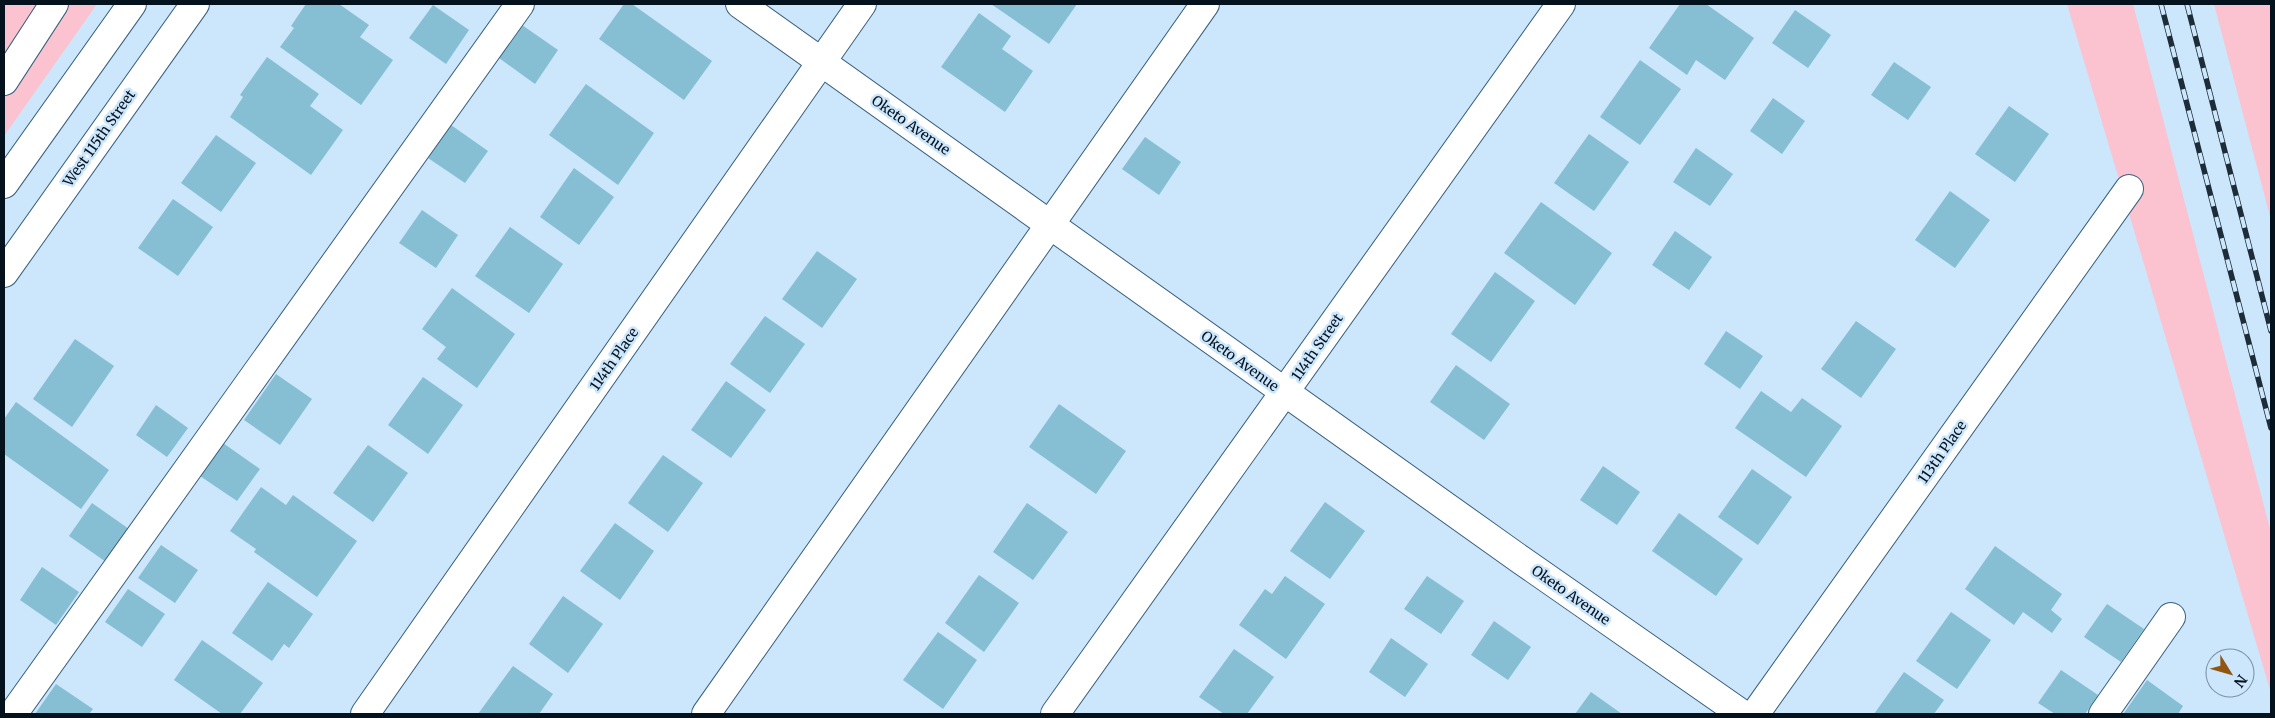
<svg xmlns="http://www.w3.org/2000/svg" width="2275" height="718" viewBox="0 0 2275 718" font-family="Merriweather,serif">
  <rect width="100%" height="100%" fill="#cce6fb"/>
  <!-- green -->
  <g fill="#fbc3d0">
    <polygon points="4,4 97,4 4,136"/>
    <polygon points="2067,4 2133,4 2271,533 2271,693"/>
    <polygon points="2214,4 2271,4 2271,220"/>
  </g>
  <!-- building -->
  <g fill="#86bfd4">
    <polygon points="306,4 339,4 369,25 360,37 393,60 361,105 280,47 294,28 291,26"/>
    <polygon points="624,4 632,4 712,61 684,100 599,39"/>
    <polygon points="991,4 1077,4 1049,44"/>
    <polygon points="1680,4 1706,4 1754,38 1725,80 1696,60 1687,75 1649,48"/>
    <polygon points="433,5 469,30 446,64 409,38"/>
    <polygon points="1795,10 1831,35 1808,68 1772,43"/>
    <polygon points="979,13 1011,36 1002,49 1033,71 1005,112 941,67"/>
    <polygon points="522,25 558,50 535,84 499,58"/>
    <polygon points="267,57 319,94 310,106 343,130 311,175 230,117 243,97 240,95"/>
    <polygon points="1640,60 1681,89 1640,145 1600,117"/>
    <polygon points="1894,62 1931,87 1908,120 1871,95"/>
    <polygon points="586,84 654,133 618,185 549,135"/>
    <polygon points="1773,98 1805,121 1782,154 1750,131"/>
    <polygon points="2009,106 2049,134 2015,182 1975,154"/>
    <polygon points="451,125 488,151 465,183 428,158"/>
    <polygon points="1589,134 1629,162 1594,211 1554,183"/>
    <polygon points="216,135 256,163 221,212 181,183"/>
    <polygon points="1145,137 1181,162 1159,195 1122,169"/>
    <polygon points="1696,148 1733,174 1710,206 1673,182"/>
    <polygon points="574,168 614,197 579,245 540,217"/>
    <polygon points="1950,191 1990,220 1955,268 1915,240"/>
    <polygon points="173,199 213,227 178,276 138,248"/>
    <polygon points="1541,202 1612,253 1575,305 1504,253"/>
    <polygon points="422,210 458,235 436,268 399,243"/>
    <polygon points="510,227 563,264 529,313 475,276"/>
    <polygon points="1675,231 1712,257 1689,290 1652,265"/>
    <polygon points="817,251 857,279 822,328 782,299"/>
    <polygon points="1495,272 1535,301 1491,362 1451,334"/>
    <polygon points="452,288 515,334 477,388 437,359 446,347 422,329"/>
    <polygon points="765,316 805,344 770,393 730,364"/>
    <polygon points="1856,321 1896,349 1861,398 1821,369"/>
    <polygon points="1726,331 1763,356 1740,389 1704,364"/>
    <polygon points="75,339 114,366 72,427 33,399"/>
    <polygon points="1456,365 1510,404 1484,440 1430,402"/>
    <polygon points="276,374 312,399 280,445 244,420"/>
    <polygon points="423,377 463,405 428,454 388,425"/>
    <polygon points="726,381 766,410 731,458 691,430"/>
    <polygon points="1761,391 1791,412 1802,398 1842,426 1806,477 1735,428"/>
    <polygon points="16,402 109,470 81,509 4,454 4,419"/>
    <polygon points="1059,404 1126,451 1096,494 1029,447"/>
    <polygon points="156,405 188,428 167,457 136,435"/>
    <polygon points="223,443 260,469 237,501 200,476"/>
    <polygon points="368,445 408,473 373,522 333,493"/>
    <polygon points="663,455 703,483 668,532 628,503"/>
    <polygon points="1603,466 1640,492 1617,525 1580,500"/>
    <polygon points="1752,469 1792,497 1758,545 1718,517"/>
    <polygon points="261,487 286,505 293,495 357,541 317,597 254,552 256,549 230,531"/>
    <polygon points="1325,502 1365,531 1330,579 1290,551"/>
    <polygon points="92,503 129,529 106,562 69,536"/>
    <polygon points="1027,503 1068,532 1033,580 993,552"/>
    <polygon points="1679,513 1743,559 1716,596 1652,551"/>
    <polygon points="615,523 654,551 620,600 580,571"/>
    <polygon points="161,545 198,570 175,603 138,578"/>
    <polygon points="1995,546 2062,594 2051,610 2062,619 2052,633 2023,612 2014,625 1965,589"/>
    <polygon points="42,567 79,592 56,625 20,600"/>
    <polygon points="979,575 1019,603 984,652 945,623"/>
    <polygon points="1285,576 1325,604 1286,659 1239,625 1265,589 1272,594"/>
    <polygon points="1427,576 1464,601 1441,634 1404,609"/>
    <polygon points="268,582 313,614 289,648 284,644 272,661 232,633"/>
    <polygon points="128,589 165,614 142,647 105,622"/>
    <polygon points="563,596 603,624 568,673 529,644"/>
    <polygon points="2107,604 2144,629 2121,662 2084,637"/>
    <polygon points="1951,612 1991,640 1957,689 1916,661"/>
    <polygon points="1494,621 1531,647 1508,680 1471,655"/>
    <polygon points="938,632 977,660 943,709 903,680"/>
    <polygon points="1391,638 1428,664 1405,697 1369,672"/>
    <polygon points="202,640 263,683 240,714 222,714 174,680"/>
    <polygon points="1234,649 1274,677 1247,714 1224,714 1199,697"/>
    <polygon points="513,666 553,694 539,714 478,714"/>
    <polygon points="2061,670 2098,695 2085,714 2055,714 2038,703"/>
    <polygon points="1904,672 1944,700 1934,714 1874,714"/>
    <polygon points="2147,680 2183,706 2178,714 2124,713"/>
    <polygon points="56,684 93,709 89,714 35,714"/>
    <polygon points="1591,692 1622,714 1575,714"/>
  </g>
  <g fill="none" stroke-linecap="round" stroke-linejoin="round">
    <defs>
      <g id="minor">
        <polyline points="740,4 1521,560 1742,714"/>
        <polyline points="4,81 54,4"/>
        <polyline points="4,184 132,4"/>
        <polyline points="4,273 195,4"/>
        <polyline points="13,714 520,4"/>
        <polyline points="365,714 862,4"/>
        <polyline points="706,714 1205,4"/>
        <polyline points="1055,714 1561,4"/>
        <polyline points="1755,714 2129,189"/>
        <polyline points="2103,714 2171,617"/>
      </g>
    </defs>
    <!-- minor casing -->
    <use href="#minor" stroke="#39607e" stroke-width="30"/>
    <!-- minor -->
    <use href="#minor" stroke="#fff" stroke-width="28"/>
    <defs>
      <g id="rail">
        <polyline points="2161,4 2271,428"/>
        <polyline points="2187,4 2271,331"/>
      </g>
    </defs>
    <!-- rail casing -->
    <use href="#rail" stroke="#1d2c39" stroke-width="5.5"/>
    <!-- rail -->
    <use href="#rail" stroke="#cce6fb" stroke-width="4" stroke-dasharray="11" stroke-linecap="butt"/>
  </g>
  <g text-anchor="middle" stroke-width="5" stroke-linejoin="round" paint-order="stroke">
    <!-- street labels -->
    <g font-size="14" fill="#04121e" stroke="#cce6fb">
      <text transform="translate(911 125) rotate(35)" y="5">Oketo Avenue</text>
      <text transform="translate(99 138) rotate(-55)" y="5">West 115th Street</text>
      <text transform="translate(1317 347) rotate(-55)" y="5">114th Street</text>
      <text transform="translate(614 359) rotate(-55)" y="5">114th Place</text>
      <text transform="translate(1240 361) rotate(36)" y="5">Oketo Avenue</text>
      <text transform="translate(1942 452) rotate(-55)" y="5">113th Place</text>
      <text transform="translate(1571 595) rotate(35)" y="5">Oketo Avenue</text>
    </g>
  </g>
  <!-- border -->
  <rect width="2275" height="718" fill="none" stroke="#04121e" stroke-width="10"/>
  <!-- north arrow -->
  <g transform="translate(2230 673) rotate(127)"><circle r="24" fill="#cce6fb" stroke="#7c91a3"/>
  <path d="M0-4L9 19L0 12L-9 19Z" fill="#905612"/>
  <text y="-8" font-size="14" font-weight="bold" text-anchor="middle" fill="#04121e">N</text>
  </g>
</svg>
